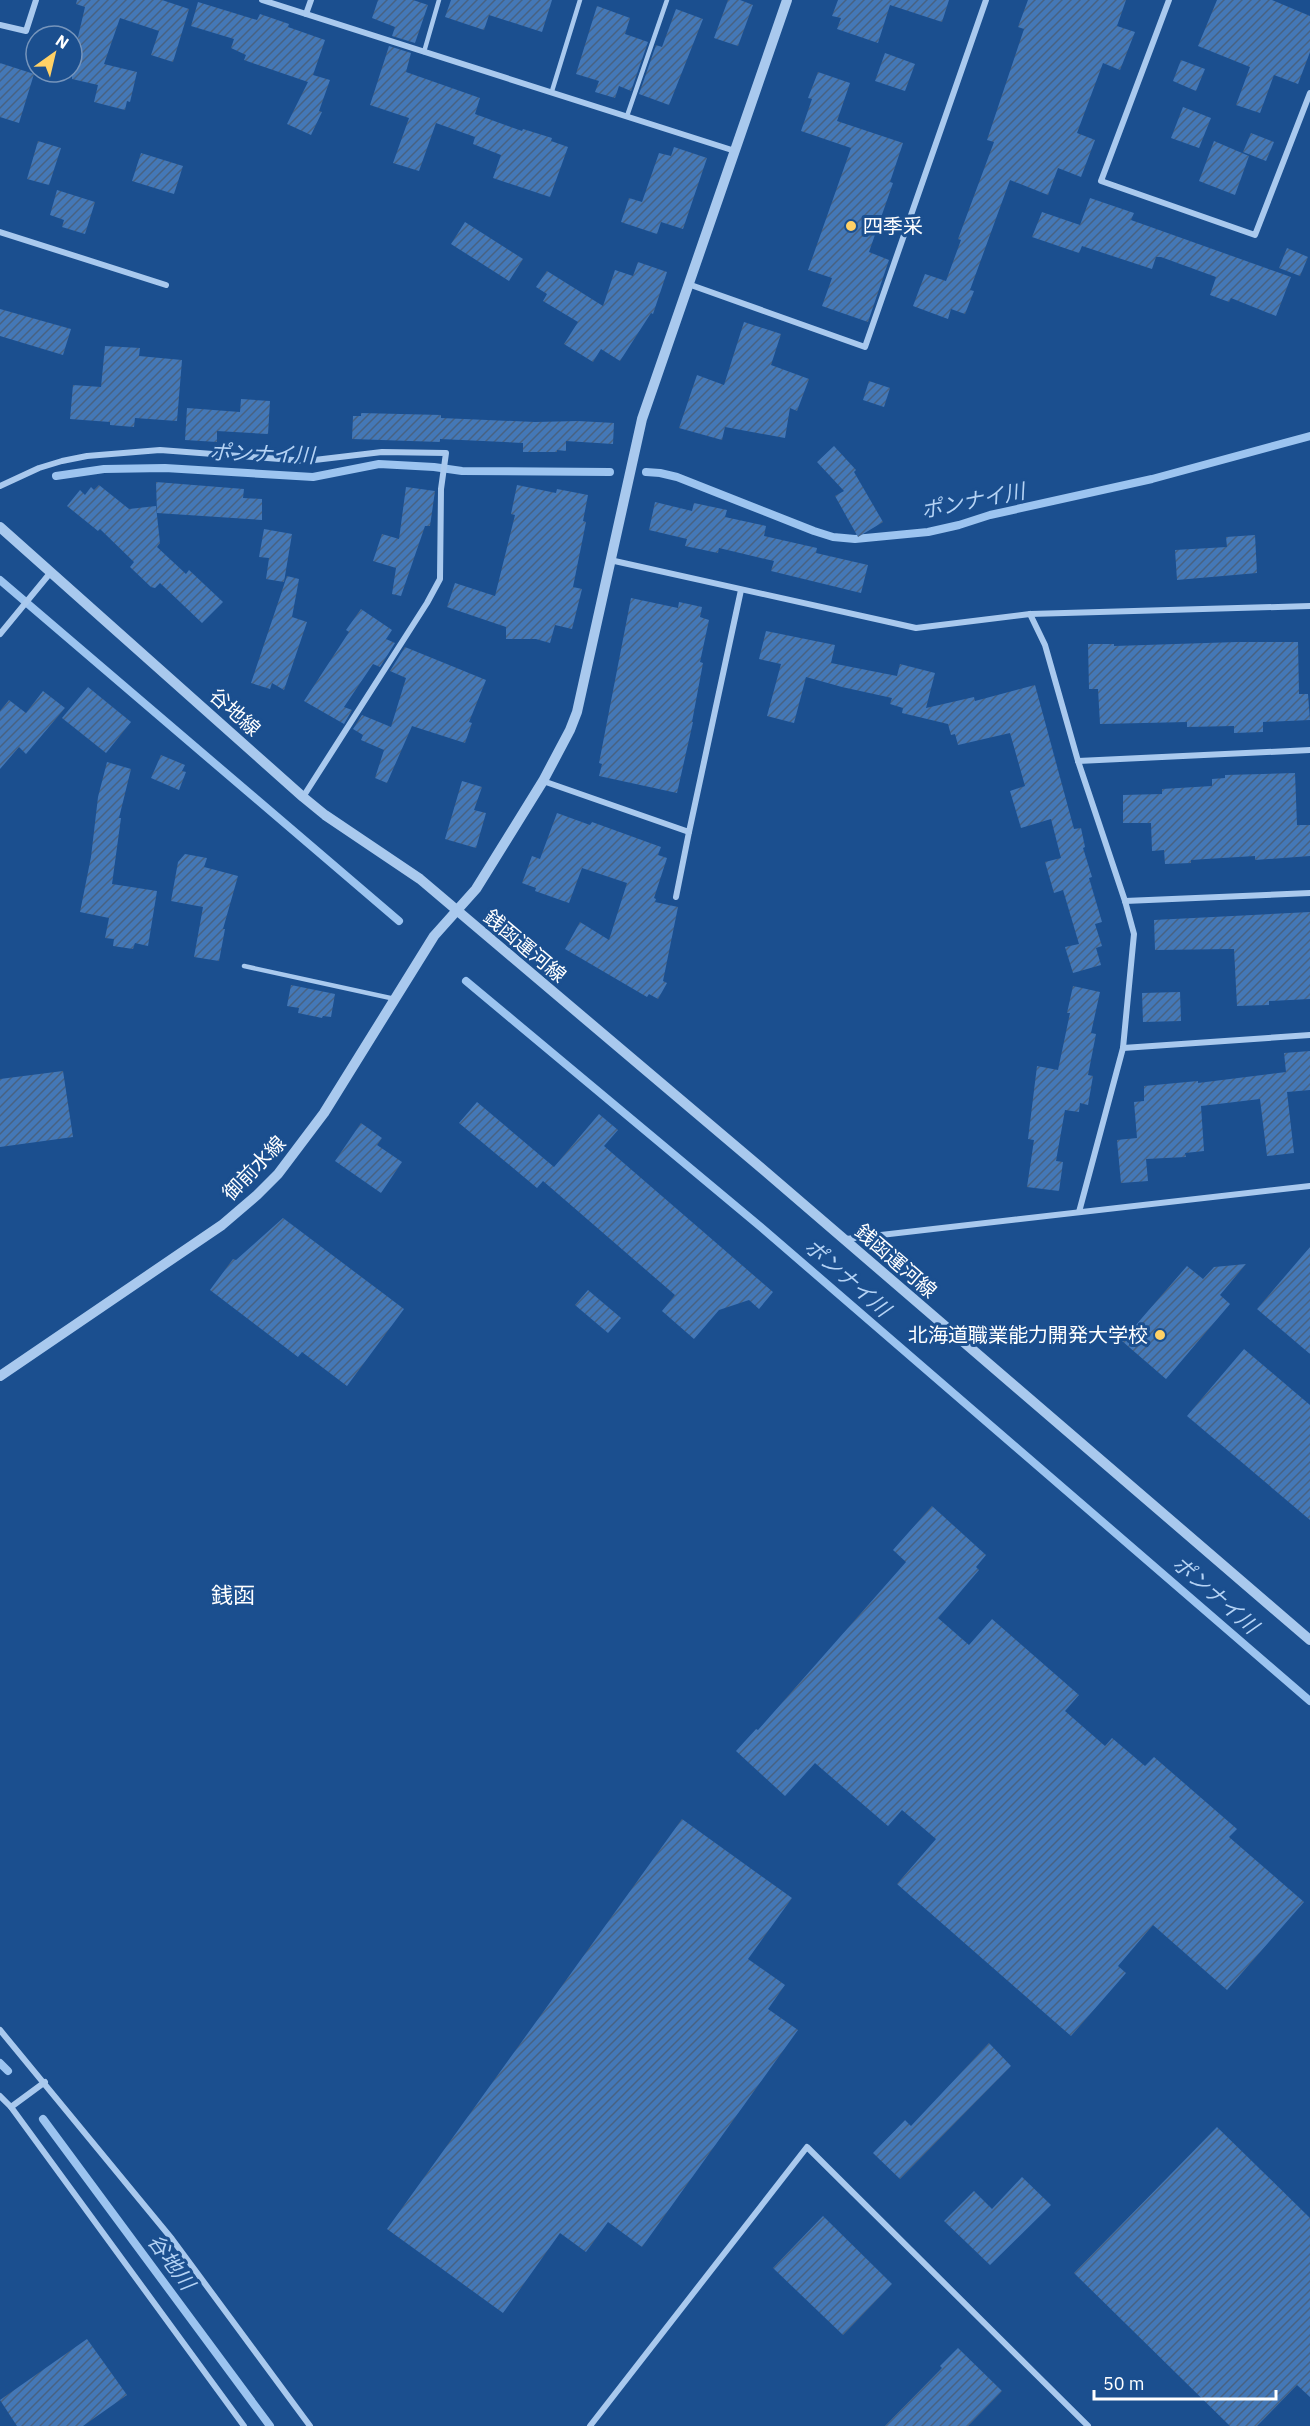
<svg xmlns="http://www.w3.org/2000/svg" width="1310" height="2426" viewBox="0 0 1310 2426" font-family="'IBM Plex Sans','Noto Sans JP',sans-serif">
  <defs>
    <pattern id="building-hatch" width="6" height="6" patternUnits="userSpaceOnUse" patternTransform="scale(1.5)"><rect width="6" height="6" fill="#4478b7"/><path d="M-1 1l2-2M0 6l6-6M5 7l2-2" fill="none" stroke="#486282"/></pattern>
  </defs>
  <rect width="100%" height="100%" fill="#1b4f8f"/>
  <g fill="none" stroke-linecap="round" stroke-linejoin="round">
    <!-- stream -->
    <g stroke="#9cc4f0" stroke-width="8">
      <polyline points="646,472 660,473 677,477 814,531 833,537 855,539 928,532 959,525 990,515 1152,479 1310,436"/>
      <polyline points="56,476 104,469 165,468 313,477 379,464 434,467 462,471 610,472"/>
      <polyline points="0,580 399,921"/>
      <polyline points="466,981 762,1228 1310,1701"/>
      <polyline points="0,2063 8,2071"/>
      <polyline points="43,2119 270,2426"/>
    </g>
  </g>
  <!-- building -->
  <g fill="url(#building-hatch)">
    <polygon points="77,0 162,0 189,9 173,62 151,55 159,31 120,18 104,64 137,72 130,102 127,101 125,110 94,102 98,85 72,79 72,53 74,54 85,7 76,4"/>
    <polygon points="378,0 413,0 428,5 415,43 392,36 395,27 372,18"/>
    <polygon points="451,0 552,0 542,32 489,15 484,30 445,17"/>
    <polygon points="728,0 740,0 753,5 738,46 714,38"/>
    <polygon points="838,0 949,0 942,22 890,5 878,43 837,29 841,18 832,16"/>
    <polygon points="1028,0 1126,0 1117,26 1135,32 1120,70 1103,63 1077,133 1095,140 1081,177 1058,168 1048,195 1010,180 970,290 974,291 965,314 951,309 948,319 913,306 925,274 946,281 961,240 958,239 994,142 987,140 1024,29 1018,27"/>
    <polygon points="1217,0 1272,0 1310,16 1310,52 1298,84 1274,75 1260,113 1236,105 1250,67 1198,46"/>
    <polygon points="198,2 257,20 260,14 289,24 288,27 325,40 313,75 330,80 319,111 322,112 311,135 287,124 308,82 244,60 246,55 231,48 234,39 191,26"/>
    <polygon points="597,6 630,18 625,34 648,42 631,91 619,86 615,98 595,92 599,81 576,74"/>
    <polygon points="676,9 703,19 669,105 639,94 656,45 662,47"/>
    <polygon points="389,46 411,53 406,72 480,98 475,114 522,131 523,129 552,138 551,141 568,147 550,197 493,178 501,155 473,144 475,137 436,123 419,171 393,163 409,118 370,105"/>
    <polygon points="885,53 915,64 905,91 875,81"/>
    <polygon points="1181,60 1205,69 1196,91 1173,81"/>
    <polygon points="0,63 34,74 19,123 0,117"/>
    <polygon points="818,72 850,83 837,121 903,143 890,182 893,183 869,252 889,260 868,322 822,306 832,278 808,270 851,148 801,131 812,99 808,98"/>
    <polygon points="1183,107 1211,118 1199,148 1171,138"/>
    <polygon points="1251,133 1274,142 1266,161 1243,152"/>
    <polygon points="38,141 61,148 49,185 27,179"/>
    <polygon points="1214,141 1249,156 1235,195 1199,181"/>
    <polygon points="674,147 707,158 683,229 661,222 657,234 621,222 629,198 642,202 659,153 671,156"/>
    <polygon points="141,153 183,166 174,194 132,181"/>
    <polygon points="57,190 95,202 85,234 62,227 64,220 50,215"/>
    <polygon points="1090,198 1134,213 1131,220 1291,277 1276,316 1231,298 1229,302 1210,295 1216,277 1161,257 1156,257 1152,269 1082,246 1079,253 1032,237 1042,212 1080,225"/>
    <polygon points="465,222 523,259 509,281 451,244"/>
    <polygon points="1287,248 1308,257 1300,276 1279,268"/>
    <polygon points="638,262 667,272 653,314 651,313 620,361 601,349 593,362 564,344 578,322 543,301 547,294 536,287 547,271 603,306 615,270 633,276"/>
    <polygon points="0,309 71,329 63,355 0,336"/>
    <polygon points="744,322 781,334 771,365 809,379 797,411 790,408 785,438 725,427 722,440 679,428 697,375 724,385"/>
    <polygon points="105,346 140,348 139,356 182,360 177,421 135,418 134,427 110,425 110,422 70,419 73,385 101,387"/>
    <polygon points="869,381 890,388 884,407 863,400"/>
    <polygon points="241,399 270,401 268,434 217,431 217,442 185,440 187,408 240,412"/>
    <polygon points="361,413 441,415 441,418 535,422 578,421 614,423 613,444 566,441 566,451 557,450 557,452 523,452 523,443 440,439 440,442 352,439 353,416 361,416"/>
    <polygon points="834,446 856,470 854,472 883,522 858,537 835,496 844,491 817,462"/>
    <polygon points="156,482 244,489 243,498 262,499 262,520 157,513"/>
    <polygon points="99,485 129,509 156,506 160,543 157,547 186,574 189,570 223,602 202,623 160,583 155,588 151,587 130,567 134,562 100,529 98,531 67,506 80,490 85,495 91,487 94,490"/>
    <polygon points="517,485 556,493 557,489 588,495 583,521 586,522 573,587 582,589 572,629 555,625 550,643 536,639 506,639 506,627 447,607 455,583 495,596 515,515 511,514"/>
    <polygon points="406,487 435,491 430,526 425,526 401,596 392,594 396,568 373,561 382,534 399,539"/>
    <polygon points="655,502 692,511 694,503 727,510 725,517 766,526 764,536 817,548 816,553 868,565 861,593 771,571 774,561 719,548 718,553 685,546 687,539 649,530"/>
    <polygon points="264,529 292,534 284,582 266,579 269,558 259,557"/>
    <polygon points="1255,535 1257,573 1177,580 1175,550 1227,547 1226,537"/>
    <polygon points="287,576 299,579 292,617 307,622 284,690 272,683 270,689 251,683"/>
    <polygon points="631,598 678,608 679,602 702,607 700,617 709,620 700,662 703,663 692,722 693,722 677,793 599,776 602,764 599,763"/>
    <polygon points="361,609 392,630 386,639 395,643 380,667 373,664 344,707 352,710 344,724 304,701 349,632 346,630"/>
    <polygon points="766,631 835,645 831,663 897,676 900,664 935,673 926,708 974,697 975,701 1035,685 1074,829 1081,828 1085,847 1083,848 1092,877 1089,878 1102,922 1095,924 1102,946 1096,948 1101,965 1073,973 1065,947 1079,944 1063,890 1054,893 1045,862 1061,858 1051,819 1021,828 1010,791 1025,786 1010,733 958,745 955,734 951,735 948,724 902,713 903,708 890,704 892,698 842,687 806,677 794,723 767,716 781,664 759,659"/>
    <polygon points="1237,642 1298,642 1299,694 1308,694 1310,720 1263,722 1263,732 1234,733 1234,726 1187,727 1187,722 1100,724 1098,689 1089,689 1088,644 1114,644 1114,646"/>
    <polygon points="405,647 486,680 469,722 472,723 465,743 412,726 387,783 375,778 384,750 361,740 363,735 353,729 362,715 391,727 406,678 390,671"/>
    <polygon points="88,687 131,722 106,753 62,718"/>
    <polygon points="43,691 65,708 26,754 19,747 0,769 0,711 9,700 26,713"/>
    <polygon points="161,755 185,765 182,771 186,772 179,790 151,778"/>
    <polygon points="107,762 131,769 119,818 121,818 112,884 157,891 148,946 135,943 133,949 113,946 114,939 105,938 109,918 80,912 91,857 98,797"/>
    <polygon points="1295,773 1297,825 1310,825 1310,856 1255,860 1255,856 1206,859 1191,860 1191,863 1165,864 1164,850 1152,851 1151,823 1123,823 1123,795 1162,794 1162,789 1212,786 1212,779 1225,778 1225,775"/>
    <polygon points="462,781 482,787 474,810 486,813 476,848 445,839"/>
    <polygon points="557,813 590,825 592,822 661,847 658,855 667,858 654,898 656,899 655,902 678,907 663,981 667,983 658,999 649,994 647,997 565,949 580,922 609,940 627,883 582,868 569,903 535,891 536,888 522,883 532,856 540,859"/>
    <polygon points="185,854 207,858 204,867 238,876 223,929 225,929 219,961 194,957 203,907 171,901 178,862"/>
    <polygon points="1310,912 1310,999 1269,1001 1269,1005 1237,1006 1234,949 1155,950 1154,920"/>
    <polygon points="291,985 335,994 331,1017 323,1016 322,1018 298,1013 299,1008 287,1006"/>
    <polygon points="1073,986 1100,992 1091,1033 1096,1034 1088,1075 1093,1076 1088,1105 1080,1103 1079,1112 1065,1110 1056,1161 1063,1162 1059,1191 1027,1187 1034,1140 1028,1139 1037,1066 1058,1070 1070,1013 1067,1013"/>
    <polygon points="1180,992 1181,1021 1143,1022 1142,993"/>
    <polygon points="1310,1051 1310,1090 1287,1092 1294,1153 1267,1156 1260,1099 1201,1106 1204,1151 1185,1153 1186,1157 1146,1159 1148,1181 1121,1183 1117,1140 1137,1138 1134,1102 1144,1101 1144,1086 1198,1081 1198,1083 1286,1072 1284,1053"/>
    <polygon points="63,1071 73,1137 0,1147 0,1079"/>
    <polygon points="477,1102 554,1167 599,1114 618,1130 604,1146 773,1292 759,1309 749,1300 719,1310 694,1339 662,1311 675,1295 543,1181 537,1188 459,1123"/>
    <polygon points="361,1123 382,1138 377,1145 402,1162 381,1193 335,1161"/>
    <polygon points="283,1218 404,1309 347,1386 302,1352 298,1357 210,1290 233,1259 236,1260"/>
    <polygon points="1310,1247 1310,1354 1257,1309"/>
    <polygon points="1246,1264 1220,1295 1230,1304 1166,1379 1122,1341 1187,1266 1203,1279 1214,1267"/>
    <polygon points="588,1290 621,1318 608,1333 575,1305"/>
    <polygon points="1244,1349 1310,1405 1310,1520 1187,1416"/>
    <polygon points="932,1506 986,1555 976,1567 979,1570 938,1618 969,1645 992,1619 1079,1695 1065,1711 1105,1746 1112,1738 1145,1766 1154,1757 1237,1829 1229,1837 1304,1902 1227,1990 1153,1925 1118,1966 1126,1973 1071,2036 897,1884 936,1839 902,1810 888,1826 815,1763 785,1796 736,1751 756,1729 758,1730 906,1562 893,1550"/>
    <polygon points="682,1819 792,1898 748,1959 785,1985 768,2009 798,2030 642,2247 608,2222 586,2252 560,2233 503,2313 387,2229"/>
    <polygon points="989,2043 1011,2066 900,2179 873,2153 905,2120 911,2126"/>
    <polygon points="1217,2127 1310,2218 1310,2397 1297,2385 1257,2426 1230,2426 1074,2273"/>
    <polygon points="1022,2177 1051,2205 990,2265 944,2221 974,2191 992,2209"/>
    <polygon points="823,2216 892,2284 843,2335 773,2268"/>
    <polygon points="87,2339 127,2395 83,2426 17,2426 0,2400"/>
    <polygon points="958,2348 1002,2391 968,2426 885,2426 942,2368 940,2366"/>
  </g>
  <g fill="none" stroke-linecap="round" stroke-linejoin="round">
    <!-- service -->
    <g stroke="#a9c9ee" stroke-width="4.5">
      <polyline points="424,52 439,0"/>
      <polyline points="552,91 580,0"/>
      <polyline points="627,116 667,0"/>
      <polyline points="244,966 395,999"/>
    </g>
    <!-- minor -->
    <g stroke="#a9c9ee" stroke-width="6">
      <polyline points="262,0 735,151"/>
      <polyline points="1169,0 1101,181 1255,235 1310,93"/>
      <polyline points="306,14 311,0"/>
      <polyline points="0,25 26,31 36,0"/>
      <polyline points="0,232 166,285"/>
      <polyline points="688,284 865,347 986,0"/>
      <polyline points="0,486 39,468 62,461 87,456 160,450 306,461 382,452 446,453 441,489 440,579 427,603 303,797"/>
      <polyline points="610,560 916,628 1030,614 1310,606"/>
      <polyline points="1030,614 1045,645 1078,761 1125,901 1134,934 1123,1048 1079,1212"/>
      <polyline points="0,634 51,572"/>
      <polyline points="1078,761 1310,750"/>
      <polyline points="543,781 689,832 741,590"/>
      <polyline points="676,897 689,832"/>
      <polyline points="1125,901 1310,893"/>
      <polyline points="1123,1048 1310,1035"/>
      <polyline points="846,1239 1310,1186"/>
      <polyline points="0,2030 172,2239 310,2426"/>
      <polyline points="0,2096 11,2107 244,2426"/>
      <polyline points="11,2107 45,2082"/>
      <polyline points="590,2426 807,2147 1088,2426"/>
    </g>
    <!-- tertiary -->
    <g stroke="#a9c9ee" stroke-width="10">
      <polyline points="0,527 303,797 325,815 420,879 766,1172 1310,1640"/>
      <polyline points="0,1376 222,1225 257,1195 278,1174 324,1113 434,936 476,889 543,781 570,730 577,712 642,419 787,0"/>
    </g>
  </g>
  <!-- markers -->
  <g fill="#ffd166" stroke="#1b4f8f" stroke-width="2">
    <circle cx="851" cy="226" r="6"/>
    <circle cx="1160" cy="1335" r="6"/>
  </g>
  <g text-anchor="middle" stroke-width="6" stroke-linejoin="round" paint-order="stroke">
    <!-- poi labels -->
    <g font-size="20" fill="#fff" stroke="#1b4f8f" text-anchor="start">
      <text x="863" y="233">四季采</text>
      <text x="1148" y="1342" text-anchor="end">北海道職業能力開発大学校</text>
    </g>
    <!-- street labels -->
    <g font-size="20" fill="#fff" stroke="#1b4f8f">
      <text transform="translate(235 712) rotate(42)" y="7">谷地線</text>
      <text transform="translate(525 946) rotate(40)" y="7">銭函運河線</text>
      <text transform="translate(254 1168) rotate(-46)" y="7">御前水線</text>
      <text transform="translate(896 1261) rotate(41)" y="7">銭函運河線</text>
    </g>
    <!-- water labels -->
    <g font-size="21" font-style="italic" fill="#b5d3f5" stroke="#1b4f8f">
      <text transform="translate(262 454) rotate(2)" y="7">ポンナイ川</text>
      <text transform="translate(973 501) rotate(-11)" y="7">ポンナイ川</text>
      <text transform="translate(847 1278) rotate(41)" y="7">ポンナイ川</text>
      <text transform="translate(1215 1595) rotate(41)" y="7">ポンナイ川</text>
      <text transform="translate(171 2262) rotate(54)" y="7">谷地川</text>
    </g>
    <!-- quarter labels -->
    <g font-size="22" fill="#fff" stroke="#1b4f8f">
      <text x="233" y="1603">銭函</text>
    </g>
  </g>
  <!-- north arrow -->
  <g transform="translate(54 54) rotate(34)"><circle r="28" fill="#1b4f8f" stroke="#7695bc" stroke-width="1.5"/>
  <path d="M0-4.5L10 22L0 15L-10 22Z" fill="#ffd166"/>
  <text y="-9" font-size="16" font-weight="bold" text-anchor="middle" fill="#ffffff">N</text>
  </g>
  <!-- scale -->
  <path d="M1094 2390v9h182v-9" fill="none" stroke="#ffffff" stroke-width="3"/>
  <text x="1103" y="2390" font-size="18" fill="#ffffff" stroke="#1b4f8f" stroke-width="4.5" paint-order="stroke">50 m</text>
</svg>
